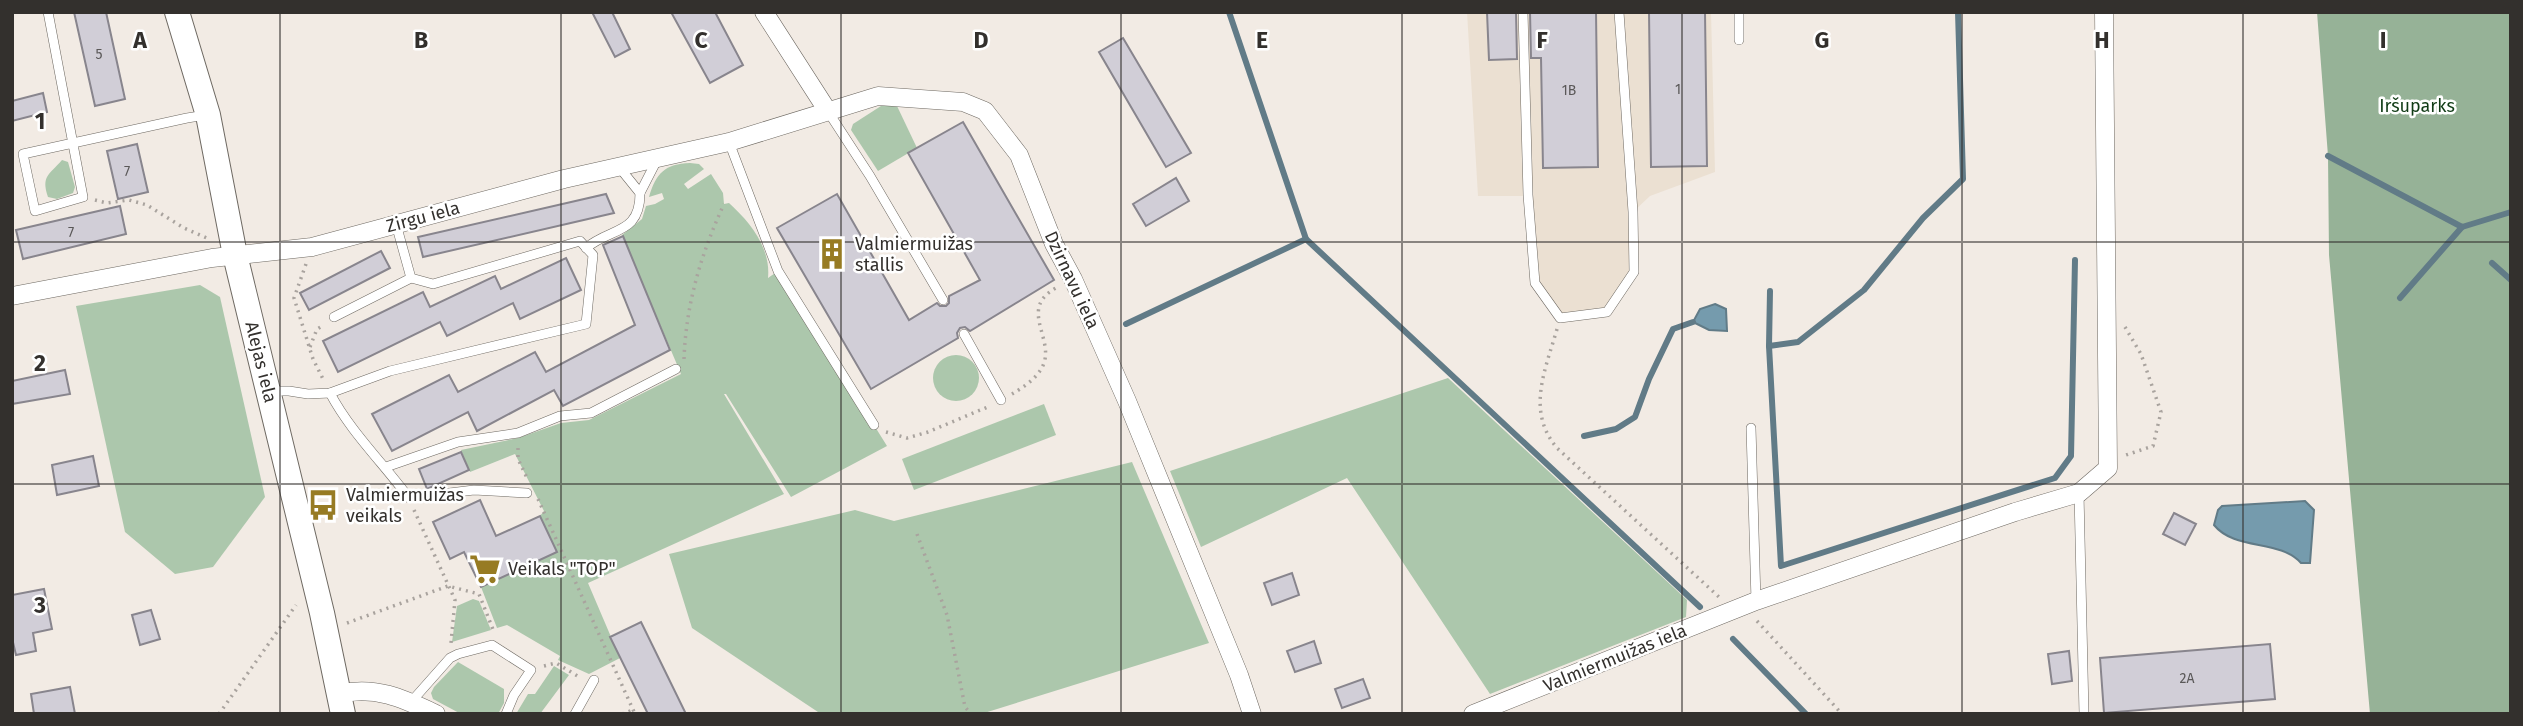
<svg xmlns="http://www.w3.org/2000/svg" width="2523" height="726" viewBox="0 0 2523 726" font-family="'Fira Sans',sans-serif">
  <rect width="100%" height="100%" fill="#f2ebe4"/>
  <!-- built -->
  <polygon fill="#ebe0d2" points="1467,12 1711,12 1715,172 1650,196 1633,212 1634,272 1607,312 1560,318 1535,283 1528,196 1478,196"/>
  <!-- green -->
  <g fill="#acc7ac">
    <polygon points="881,106 897,106 917,148 878,171 851,130 853,124"/>
    <path d="M62 160 68 162 75 187 73 193 57 199 48 197C41 176 49 175 62 160Z"/>
    <path d="M690 163 699 164 704 169 684 184 688 189 711 174 723 193 724 204 729 203C750 222 771 248 768 278L778 271 887 446 791 497 726 394H724L784 494 588 583 620 658 589 674 558 660 560 656 507 625 497 628 481 587 557 552 540 516 544 511 515 454 470 472 461 450 518 438 561 423 589 420 681 374 622 235 642 219 646 206 655 204 664 199 662 193 649 197C656 173 665 164 690 163Z"/>
    <polygon points="200,285 220,297 265,497 213,567 175,574 125,532 76,306"/>
    <circle cx="956" cy="378" r="23"/>
    <polygon points="1448,378 1687,600 1686,617 1490,694 1347,478 1201,547 1170,471"/>
    <polygon points="1044,404 1056,435 914,490 902,459"/>
    <polygon points="1132,462 1209,643 981,714 821,714 692,628 669,554 855,510 894,521"/>
    <polygon points="473,599 479,601 491,630 452,642 457,606"/>
    <polygon points="458,662 504,689 504,703 498,714 461,714 433,699 431,693 434,687"/>
    <polygon points="554,666 569,675 540,714 516,714 528,694 535,694"/>
  </g>
  <!-- forest -->
  <polygon fill="#96b297" points="2317,12 2511,12 2511,714 2370,714 2329,255 2328,156"/>
  <!-- water -->
  <g fill="#759bad" stroke="#617b87" stroke-width="2">
    <polygon points="1715,304 1726,309 1727,331 1709,330 1693,322 1700,309"/>
    <path d="M2305 501 2314 510 2310 563H2301C2280 539 2235 551 2214 525L2218 510 2222 506Z"/>
  </g>
  <g fill="none" stroke-linecap="round" stroke-linejoin="round">
    <!-- stream -->
    <g stroke="#617b87" stroke-width="6">
      <polyline points="1229,12 1306,239 1700,607"/>
      <polyline points="2328,156 2462,227 2511,212"/>
      <polyline points="2492,263 2511,280"/>
      <polyline points="1770,291 1769,346 1781,566 2055,478 2071,456 2075,260"/>
      <polyline points="2400,298 2462,227"/>
      <polyline points="1126,324 1306,239"/>
      <polyline points="1769,346 1798,342 1864,290 1923,218 1963,179 1958,12"/>
      <polyline points="1584,436 1616,429 1635,417 1649,379 1673,329 1693,322"/>
      <polyline points="1733,639 1806,714"/>
    </g>
  </g>
  <!-- building -->
  <g fill="#d1ced7" stroke="#88858d" stroke-width="2">
    <polygon points="74,12 106,12 125,99 95,106"/>
    <polygon points="592,12 612,12 630,49 615,57"/>
    <polygon points="671,12 715,12 743,65 710,83"/>
    <polygon points="1487,12 1516,12 1517,59 1489,60"/>
    <polygon points="1530,12 1596,12 1598,167 1543,168 1541,58 1531,58"/>
    <polygon points="1649,12 1705,12 1707,166 1651,167"/>
    <polygon points="1123,38 1191,153 1166,167 1099,52"/>
    <polygon points="43,93 47,112 12,121 12,101"/>
    <polygon points="963,122 1054,280 970,331 965,327 960,328 957,333 958,338 871,389 777,228 837,194 909,320 937,303 940,306 946,306 949,303 949,296 980,280 908,153"/>
    <polygon points="137,144 148,192 118,199 107,151"/>
    <polygon points="1176,178 1189,201 1146,226 1133,204"/>
    <polygon points="606,194 614,213 423,257 418,237"/>
    <polygon points="120,206 126,234 23,259 16,230"/>
    <polygon points="623,236 670,350 563,406 554,390 477,431 468,412 392,451 372,414 449,375 458,392 535,352 546,372 635,325 603,245"/>
    <polygon points="381,251 390,268 309,310 300,293"/>
    <polygon points="566,258 581,290 520,319 513,303 447,336 440,322 338,372 323,341 423,292 430,307 495,276 501,289"/>
    <polygon points="65,370 70,394 12,404 12,381"/>
    <polygon points="461,452 469,470 427,489 419,469"/>
    <polygon points="93,456 99,486 57,495 52,465"/>
    <polygon points="480,500 496,536 540,516 557,552 481,587 464,552 450,559 433,522"/>
    <polygon points="2174,513 2196,524 2185,545 2163,534"/>
    <polygon points="1292,573 1299,595 1272,605 1264,583"/>
    <polygon points="44,589 52,629 33,633 36,651 16,655 12,638 12,595"/>
    <polygon points="151,610 160,639 140,645 132,615"/>
    <polygon points="641,622 686,714 648,714 610,637"/>
    <polygon points="1314,641 1321,663 1295,672 1287,651"/>
    <polygon points="2270,644 2275,699 2104,713 2100,658"/>
    <polygon points="2069,651 2072,681 2052,684 2048,654"/>
    <polygon points="1363,679 1370,698 1342,708 1335,689"/>
    <polygon points="70,687 75,714 34,714 31,694"/>
  </g>
  <g fill="none" stroke-linecap="round" stroke-linejoin="round">
    <defs>
      <g id="service">
        <polyline points="48,12 83,197 35,211 23,154 187,118 206,115"/>
        <polyline points="1523,12 1528,195 1535,283 1560,318 1607,312 1634,272 1633,212 1619,12"/>
        <polyline points="1739,12 1739,40"/>
        <polyline points="827,110 870,176 943,300"/>
        <polyline points="729,142 778,271 874,425"/>
        <polyline points="640,193 658,158"/>
        <path d="M586 248C611 227 640 235 640 193L619 167"/>
        <polyline points="334,317 411,278"/>
        <polyline points="964,334 1001,400"/>
        <polyline points="271,391 289,391 308,394 330,393 390,371 586,324 593,255 580,241 433,284 411,278 396,224"/>
        <path d="M330 393C350 431 383 463 409 498L474 490 527 493"/>
        <polyline points="1751,428 1756,601"/>
        <polyline points="386,467 458,442 518,433 560,416 591,413 676,369"/>
        <polyline points="2079,493 2084,714"/>
        <polyline points="411,702 450,658 458,654 492,645 531,670 514,695 506,714"/>
        <polyline points="575,714 594,680"/>
      </g>
      <g id="minor">
        <polyline points="764,12 827,110"/>
        <polyline points="12,296 212,258 312,247 564,179 729,142 878,96 963,102 985,111 1019,155 1054,244 1073,279 1127,401 1239,675 1252,714"/>
        <path d="M339 694C375 685 404 699 436 714"/>
        <polyline points="1473,714 1756,601 2015,512 2079,493 2108,468 2104,12"/>
      </g>
      <polyline id="secondary" points="177,12 208,115 235,255 322,613 343,714"/>
    </defs>
    <!-- service casing -->
    <use href="#service" stroke="#6e6962" stroke-width="10"/>
    <!-- minor casing -->
    <use href="#minor" stroke="#6e6962" stroke-width="19"/>
    <!-- secondary casing -->
    <use href="#secondary" stroke="#6e6962" stroke-width="26"/>
    <!-- path -->
    <g stroke="#a9a39e" stroke-width="3.5" stroke-dasharray="2 5" stroke-linecap="butt">
      <polyline points="95,200 107,203 129,200 147,205 184,228 209,239"/>
      <polyline points="306,264 294,298 313,359 323,379"/>
      <polyline points="2125,327 2141,354 2161,412 2153,446 2126,455"/>
      <path d="M1557 329C1545 371 1526 411 1557 448L1719 597"/>
      <polyline points="310,347 317,329 324,325"/>
      <path d="M684 359C686 304 701 254 724 204"/>
      <path d="M1012 394C1024 387 1039 377 1044 363 1053 337 1019 308 1056 288"/>
      <polyline points="886,432 907,438 928,432 990,406"/>
      <polyline points="518,448 518,459 528,480"/>
      <polyline points="538,499 635,714"/>
      <polyline points="414,510 455,600 451,643"/>
      <polyline points="917,534 947,615 965,707 971,714"/>
      <polyline points="1757,621 1842,714"/>
      <polyline points="347,623 448,586 479,594 494,632"/>
      <polyline points="544,666 556,663 581,678"/>
      <polyline points="219,714 296,605"/>
      <polyline points="622,714 633,710"/>
    </g>
    <!-- service -->
    <use href="#service" stroke="#fff" stroke-width="9"/>
    <!-- minor -->
    <use href="#minor" stroke="#fff" stroke-width="18"/>
    <!-- secondary -->
    <use href="#secondary" stroke="#fff" stroke-width="24"/>
  </g>
  <!-- grid -->
  <path fill="none" stroke="#33302d" stroke-width="2" stroke-opacity="0.55" d="M280 12V714M561 12V714M841 12V714M1121 12V714M1402 12V714M1682 12V714M1962 12V714M2243 12V714M12 242H2511M12 484H2511"/>
  <!-- icons -->
  <defs>
    <symbol id="building-bare" viewBox="-9 -9 18 18"><path d="M-4-6H4V6H1V3H-1V6H-4ZM-2.5-4.3h1.7v1.8h-1.7ZM.8-4.3h1.7v1.8H.8ZM-2.5-1h1.7V.8h-1.7ZM.8-1h1.7V.8H.8Z" fill="#977b23" stroke="#fff" stroke-width="2.5" paint-order="stroke"/></symbol>
    <symbol id="bus-bare" viewBox="-9 -9 18 18"><path d="M-5-6H5V4H4V6H2V4H-2V6H-4V4H-5ZM-3.5-4V0h7V-4ZM-3.5 1.2v1.5H-2V1.2ZM2 1.2v1.5H3.5V1.2Z" fill="#977b23" stroke="#fff" stroke-width="2.5" paint-order="stroke"/></symbol>
    <symbol id="supermarket-bare" viewBox="-9 -9 18 18"><path d="M-6-5.5h2.5l.6 2H6L4.5 2H-2.5L-4.4-4H-6ZM-1.5 3.2a1.3 1.3 0 1 0 .1 0ZM3 3.2a1.3 1.3 0 1 0 .1 0Z" fill="#977b23" stroke="#fff" stroke-width="2.5" paint-order="stroke"/></symbol>
  </defs>
  <g fill-rule="evenodd">
    <use href="#building-bare" x="810" y="232" width="44" height="44"/>
    <use href="#bus-bare" x="301" y="483" width="44" height="44"/>
    <use href="#supermarket-bare" x="463" y="547" width="44" height="44"/>
  </g>
  <g text-anchor="middle" stroke-width="5" stroke-linejoin="round" paint-order="stroke">
    <!-- number labels -->
    <g font-size="14" fill="#5a5858">
      <text x="99" y="59">5</text>
      <text x="1678" y="94">1</text>
      <text x="1569" y="95">1B</text>
      <text x="127" y="176">7</text>
      <text x="71" y="237">7</text>
      <text x="2187" y="683">2A</text>
    </g>
    <!-- park labels -->
    <g font-size="18" fill="#113c16" stroke="#fff">
      <text x="2417" y="112">Iršuparks</text>
    </g>
    <!-- street labels -->
    <g font-size="18" fill="#33302d" stroke="#fff">
      <text transform="translate(423 217) rotate(-15)" y="6">Zirgu iela</text>
      <text transform="translate(1072 280) rotate(65)" y="6">Dzirnavu iela</text>
      <text transform="translate(261 362) rotate(76)" y="6">Alejas iela</text>
      <text transform="translate(1615 658) rotate(-22)" y="6">Valmiermuižas iela</text>
    </g>
    <!-- poi labels -->
    <g font-size="18" fill="#33302d" stroke="#fff" text-anchor="start">
      <text x="855" y="250">Valmiermuižas<tspan x="855" dy="21">stallis</tspan></text>
      <text x="346" y="501">Valmiermuižas<tspan x="346" dy="21">veikals</tspan></text>
      <text x="508" y="575">Veikals "TOP"</text>
    </g>
  </g>
  <g font-size="23" text-anchor="middle" font-weight="bold" fill="#33302d" stroke="#fff" stroke-width="5" stroke-linejoin="round" paint-order="stroke">
    <text x="140" y="48">A</text>
    <text x="421" y="48">B</text>
    <text x="701" y="48">C</text>
    <text x="981" y="48">D</text>
    <text x="1262" y="48">E</text>
    <text x="1542" y="48">F</text>
    <text x="1822" y="48">G</text>
    <text x="2102" y="48">H</text>
    <text x="2383" y="48">I</text>
    <text x="40" y="129">1</text>
    <text x="40" y="371">2</text>
    <text x="40" y="613">3</text>
  </g>
  <!-- border -->
  <rect width="2523" height="726" fill="none" stroke="#33302d" stroke-width="28"/>
</svg>
